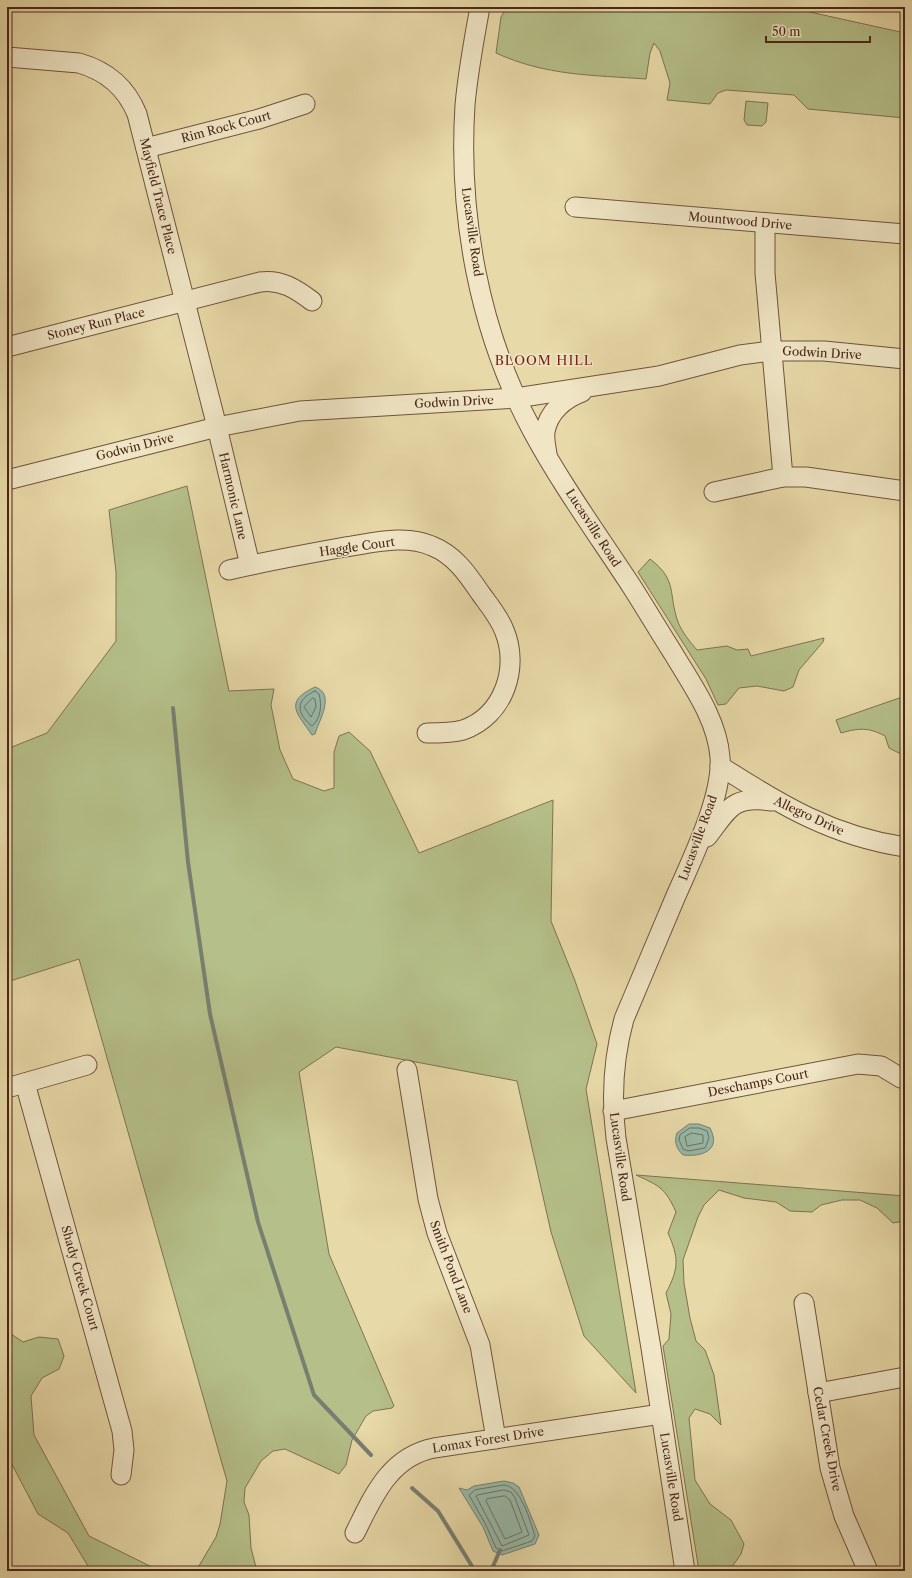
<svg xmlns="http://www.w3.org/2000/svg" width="912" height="1578" viewBox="0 0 912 1578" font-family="'Libre Caslon Text',serif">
  <rect width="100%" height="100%" fill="#e8d9a8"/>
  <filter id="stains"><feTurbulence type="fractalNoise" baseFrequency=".005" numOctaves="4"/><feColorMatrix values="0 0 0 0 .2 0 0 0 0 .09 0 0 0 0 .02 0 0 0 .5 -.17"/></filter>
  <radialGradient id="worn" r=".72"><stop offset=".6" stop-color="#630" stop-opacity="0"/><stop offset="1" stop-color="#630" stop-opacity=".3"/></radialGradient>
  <!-- green -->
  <g fill="#b5bf89" stroke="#807250">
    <path d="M507 7H787L905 33V118L808 109 794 95 726 90 718 93 710 104 667 100 670 83 660 51 654 43 650 53 646 79C593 75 546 76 496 53L501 17Z"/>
    <polygon points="746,101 768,103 766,122 762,126 747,125 744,120"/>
    <polygon points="187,486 229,691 274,689 271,705 280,750 293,779 324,791 334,788 334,752 339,736 349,732 370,751 419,853 553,800 551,921 574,978 597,1044 586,1089 636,1393 584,1336 551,1232 517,1081 336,1047 299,1072 329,1254 394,1406 392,1408 373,1411 366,1416 352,1440 346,1465 339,1474 285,1449 273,1451 261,1461 245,1488 244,1502 249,1515 251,1548 257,1571 196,1571 216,1537 220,1524 227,1481 79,959 7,982 7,749 47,733 116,641 116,572 109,510"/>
    <path d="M650 559C678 580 668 594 678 622 682 632 690 642 697 650L727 646 737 650 748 649 751 656 824 638 823 642 799 670 793 687 784 691 757 686 739 688 726 704 718 705 706 679 638 572Z"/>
    <path d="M905 696V756L889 748 885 736C868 727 859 728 841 733L836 720Z"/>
    <path d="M636 1175 905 1196V1221L893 1223 877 1208 860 1200H842L821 1205 812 1212 790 1211 776 1202 744 1198 719 1190 704 1205 698 1217 683 1260 684 1283 690 1318 696 1341 705 1350 714 1375 721 1425 710 1414 695 1409 689 1418 695 1480 710 1504 731 1520 744 1544 741 1554 729 1571H699L663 1346 669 1339 671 1314 666 1293C679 1268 679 1258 668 1233L676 1212C665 1188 660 1186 636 1175Z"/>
    <polygon points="7,1324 11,1334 23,1342 39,1337 58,1339 64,1356 59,1369 42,1378 31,1396 34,1435 89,1536 160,1571 91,1571 68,1533 38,1514 7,1455"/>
  </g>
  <!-- water -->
  <g fill="#97baaa" stroke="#787f70">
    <path d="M315 687C336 694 319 720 315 734L312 735C297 713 283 702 315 687Z"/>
    <path d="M689 1124H699L710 1128C722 1151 701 1157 683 1155 676 1148 674 1142 677 1133Z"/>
    <polygon points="504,1481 513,1483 519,1487 539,1535 535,1544 502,1555 493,1551 483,1527 459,1488 467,1490 474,1486"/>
  </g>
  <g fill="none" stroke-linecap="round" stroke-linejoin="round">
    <!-- shore -->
    <g stroke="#707061" stroke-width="1">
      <path d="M315 691 319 694C322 705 321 718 312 726 296 713 295 700 315 691Z"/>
      <polygon points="313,698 315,699 316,707 311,717 304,707"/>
      <polygon points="690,1128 699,1128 707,1131 709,1138 705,1148 688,1151 683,1149 679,1140 680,1135"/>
      <polygon points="692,1133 703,1135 703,1143 687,1146 685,1137"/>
      <path d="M504 1485C521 1486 530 1521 535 1536L532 1541 502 1551 496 1548 486 1525 469 1495 475 1490Z"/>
      <polygon points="504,1490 511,1492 515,1498 529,1535 502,1546 476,1496 478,1495"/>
      <polygon points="505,1496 510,1500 522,1532 505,1539 486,1501 487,1499"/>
    </g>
    <!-- stream -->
    <g stroke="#787f70" stroke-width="4">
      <polyline points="173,708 188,862 210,1014 258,1222 314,1395 371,1455"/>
      <polyline points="412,1488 438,1511 475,1571"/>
      <polyline points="491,1571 500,1550"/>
    </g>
    <defs>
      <g id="minor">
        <path d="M480 7C474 39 468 72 465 105 458 216 479 331 532 430 561 484 598 535 632 587 646 609 659 631 673 653 692 685 717 719 720 757 723 797 691 861 675 898 658 938 641 979 624 1019 613 1059 611 1097 616 1138L651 1348 685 1571"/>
        <path d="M7 57 79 63C107 71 126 87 137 114L217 427 250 565"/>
        <polyline points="146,148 259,119 305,104"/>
        <polyline points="575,207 905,234"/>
        <polyline points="765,224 765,273 783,477"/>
        <path d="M7 347 260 282C281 279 296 289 312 301"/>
        <path d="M547 454C546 447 544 439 545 432 548 412 565 398 582 392"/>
        <polyline points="7,480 217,427 300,411 516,398 659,376 740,355 771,351 824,351 905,359"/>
        <polyline points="714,492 783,477 806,477 905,491"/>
        <path d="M229 570C268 561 306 554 345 547 373 543 405 534 432 546 455 555 468 575 481 594 489 605 499 617 504 630 520 667 504 716 463 730 452 733 439 733 427 733"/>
        <path d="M720 766C781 805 832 836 905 847"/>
        <path d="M707 837C729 808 733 795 772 801"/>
        <polyline points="407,1070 428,1199 437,1233 480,1345 496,1439"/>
        <polyline points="25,1083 122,1431 124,1450 121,1475"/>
        <polyline points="7,1088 87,1065"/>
        <polyline points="613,1111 858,1064 881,1066 901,1078"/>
        <polyline points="804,1303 830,1468 844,1516 868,1571"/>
        <polyline points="818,1393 905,1377"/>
        <path d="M355 1533C373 1497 389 1457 434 1448L661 1414"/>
      </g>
    </defs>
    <!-- minor casing -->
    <use href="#minor" stroke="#72533c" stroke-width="21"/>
    <!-- minor -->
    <use href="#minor" stroke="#f0e6c6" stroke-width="19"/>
  </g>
  <g text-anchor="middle" stroke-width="3" stroke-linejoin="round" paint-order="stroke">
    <!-- street labels -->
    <g font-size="12" fill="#4a2618" stroke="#f0e6c6">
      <text transform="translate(226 127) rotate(-15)" y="4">Rim Rock Court</text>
      <text transform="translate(158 196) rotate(76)" y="4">Mayfield Trace Place</text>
      <text transform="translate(740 221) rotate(5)" y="4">Mountwood Drive</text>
      <text transform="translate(472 232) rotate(82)" y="4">Lucasville Road</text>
      <text transform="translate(96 324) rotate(-14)" y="4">Stoney Run Place</text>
      <text transform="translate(822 353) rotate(3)" y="4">Godwin Drive</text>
      <text transform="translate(454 402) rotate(-3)" y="4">Godwin Drive</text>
      <text transform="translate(135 447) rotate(-14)" y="4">Godwin Drive</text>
      <text transform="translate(233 496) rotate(77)" y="4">Harmonic Lane</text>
      <text transform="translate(593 528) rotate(57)" y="4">Lucasville Road</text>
      <text transform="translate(357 547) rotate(-8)" y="4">Haggle Court</text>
      <text transform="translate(809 816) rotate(25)" y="4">Allegro Drive</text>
      <text transform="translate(698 838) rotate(-70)" y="4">Lucasville Road</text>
      <text transform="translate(758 1083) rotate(-11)" y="4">Deschamps Court</text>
      <text transform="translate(620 1157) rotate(82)" y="4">Lucasville Road</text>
      <text transform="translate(451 1267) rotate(69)" y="4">Smith Pond Lane</text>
      <text transform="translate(80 1278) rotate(74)" y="4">Shady Creek Court</text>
      <text transform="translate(827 1439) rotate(79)" y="4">Cedar Creek Drive</text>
      <text transform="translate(488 1440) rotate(-9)" y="4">Lomax Forest Drive</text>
      <text transform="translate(671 1477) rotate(81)" y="4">Lucasville Road</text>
    </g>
    <!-- neighbourhood labels -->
    <g font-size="13" letter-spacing="1" fill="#7a1f14" stroke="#f0e6c6">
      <text x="544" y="365">BLOOM HILL</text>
    </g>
  </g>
  <!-- margin -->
  <rect width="912" height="1578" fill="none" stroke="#e8d9a8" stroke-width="24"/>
  <rect x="8" y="8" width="896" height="1562" fill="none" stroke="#4a2618" stroke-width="2"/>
  <rect x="12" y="12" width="888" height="1554" fill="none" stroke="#4a2618"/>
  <!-- scale -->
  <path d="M766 36v6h104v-6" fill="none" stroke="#4a2618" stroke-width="2"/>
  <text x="772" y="36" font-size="12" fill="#4a2618" stroke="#f0e6c6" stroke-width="3" paint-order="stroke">50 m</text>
  <rect width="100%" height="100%" filter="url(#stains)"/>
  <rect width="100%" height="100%" fill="url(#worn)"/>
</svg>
